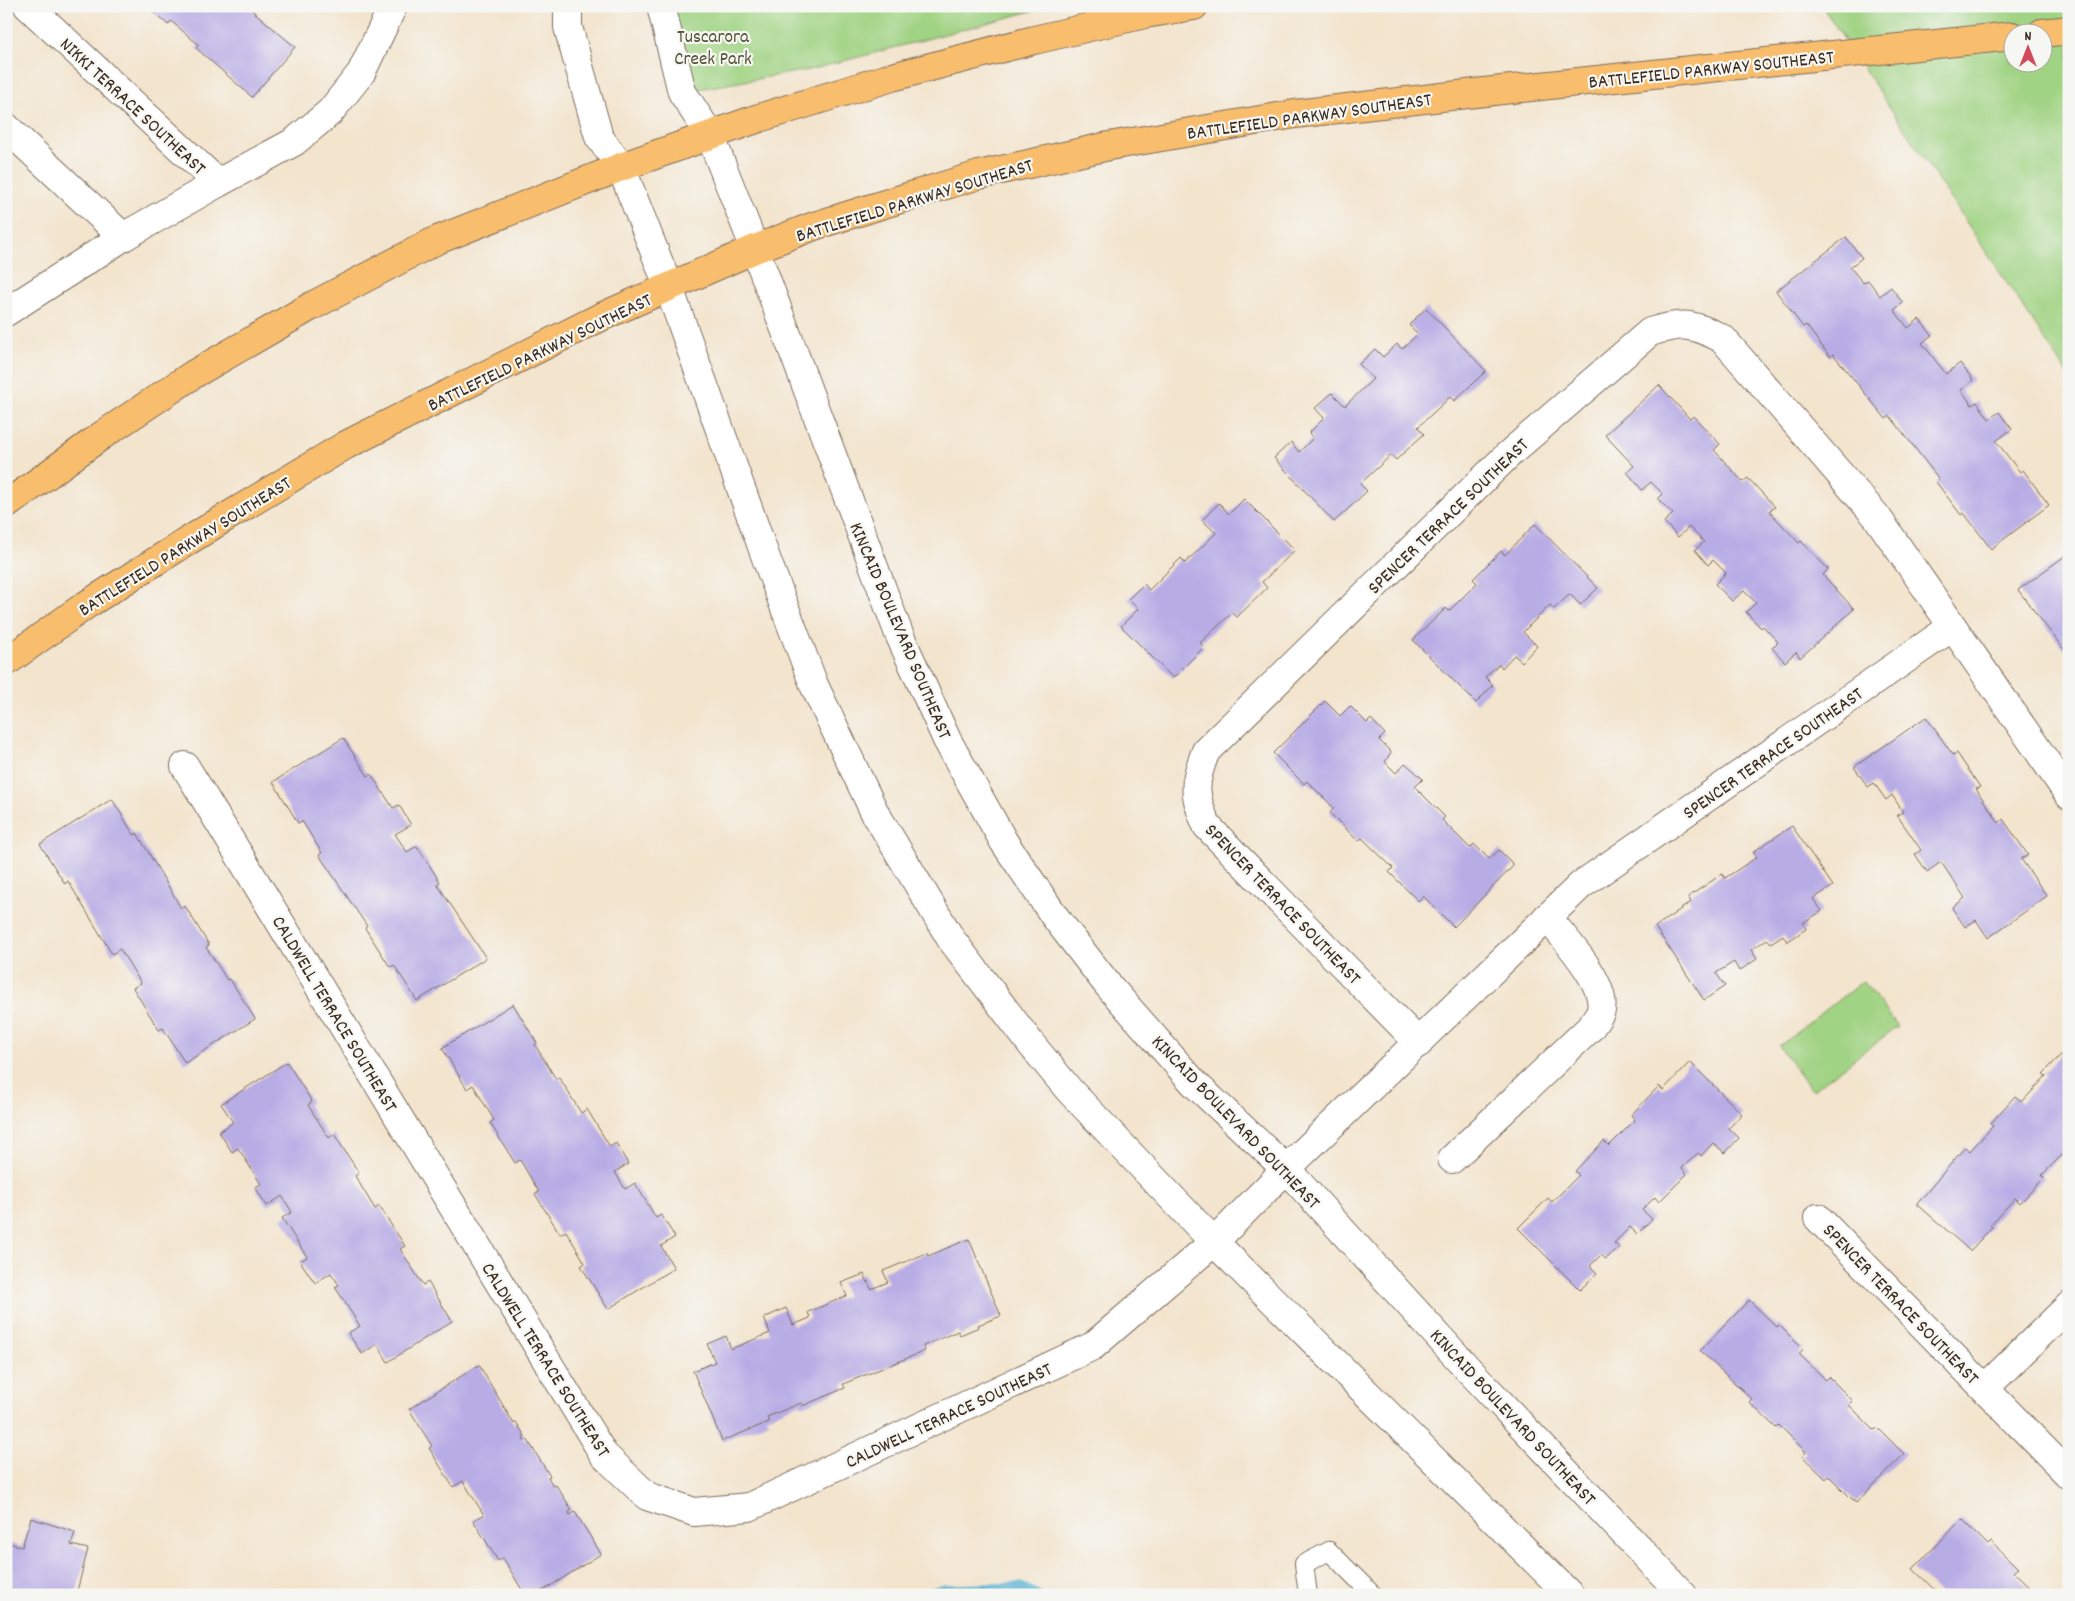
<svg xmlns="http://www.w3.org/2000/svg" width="2075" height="1601" viewBox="0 0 2075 1601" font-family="Dekko,sans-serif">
  <rect width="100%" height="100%" fill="#f6f6f2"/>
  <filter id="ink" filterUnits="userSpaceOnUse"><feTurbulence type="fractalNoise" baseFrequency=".02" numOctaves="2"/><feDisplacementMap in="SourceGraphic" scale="10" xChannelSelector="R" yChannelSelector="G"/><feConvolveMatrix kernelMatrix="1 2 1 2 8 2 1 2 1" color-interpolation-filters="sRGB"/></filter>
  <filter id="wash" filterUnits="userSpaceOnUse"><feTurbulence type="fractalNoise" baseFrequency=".0096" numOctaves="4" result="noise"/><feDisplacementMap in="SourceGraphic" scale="20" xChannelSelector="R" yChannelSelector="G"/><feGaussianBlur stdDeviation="1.12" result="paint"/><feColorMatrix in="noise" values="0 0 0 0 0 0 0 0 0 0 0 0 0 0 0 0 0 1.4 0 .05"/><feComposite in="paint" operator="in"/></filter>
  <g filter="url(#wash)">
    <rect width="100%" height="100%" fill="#f3e4cd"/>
    <!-- green -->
    <g fill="#a0d383" stroke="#6e7e50" fill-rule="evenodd">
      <polygon points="661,6 1051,6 814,69 682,92"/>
      <path d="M1822 6H2069V376ZM2012 32H2042V62H2012Z"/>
      <polygon points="1863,981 1898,1026 1812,1091 1779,1046"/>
    </g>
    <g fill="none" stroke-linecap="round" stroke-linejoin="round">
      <!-- stream -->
      <polyline stroke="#52b0d0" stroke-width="11" points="926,1595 941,1590 1021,1588 1036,1595"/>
    </g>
    <g id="blocks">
      <!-- building -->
      <g fill="#b8ace5">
        <polygon points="147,6 247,6 295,47 252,97 196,48 199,45 171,21 168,25"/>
        <polygon points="1846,237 1862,258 1850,267 1863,283 1868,280 1880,296 1891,287 1903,303 1894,310 1908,328 1919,319 1932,335 1922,343 1946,374 1960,363 1973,380 1961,390 1972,405 1977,402 1989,419 1999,412 2012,429 1996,441 2020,472 2023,470 2049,505 1991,549 1964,513 1961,515 1936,482 1939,479 1890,416 1886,419 1833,354 1830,357 1806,325 1803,327 1776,291"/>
        <polygon points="1426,308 1486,371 1454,401 1450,397 1418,427 1424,434 1396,460 1391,455 1360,484 1367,491 1334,522 1274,458 1291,442 1299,452 1313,438 1309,433 1324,418 1315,408 1332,393 1345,406 1373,379 1359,364 1375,349 1383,357 1397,344 1402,349 1418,334 1409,325"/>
        <polygon points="1659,385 1690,419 1693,416 1720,444 1714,450 1743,482 1748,478 1775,507 1769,511 1799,543 1801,541 1828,569 1823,575 1854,609 1800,658 1796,652 1785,662 1772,648 1778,642 1763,626 1761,628 1746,612 1756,603 1744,591 1732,601 1715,584 1726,573 1713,560 1708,565 1695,550 1704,542 1689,527 1678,537 1664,522 1673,514 1658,499 1663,494 1651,482 1642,490 1627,472 1634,466 1605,435"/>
        <polygon points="1244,499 1295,550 1262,582 1267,588 1237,617 1232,613 1200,643 1204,647 1173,678 1121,626 1138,609 1128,599 1144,584 1149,590 1181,558 1185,563 1216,533 1202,520 1219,503 1229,514"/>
        <polygon points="1535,524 1598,588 1580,605 1570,594 1554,609 1550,605 1523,632 1537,646 1522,662 1514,655 1502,668 1499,664 1485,677 1493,685 1476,703 1413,640 1446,608 1449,611 1477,583 1473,579 1501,551 1505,555"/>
        <polygon points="2069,553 2069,656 2018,590"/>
        <polygon points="1325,701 1340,716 1350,706 1367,723 1371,719 1385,734 1379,740 1391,752 1385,762 1396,773 1405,763 1423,779 1415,787 1445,817 1442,820 1470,848 1474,844 1489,859 1499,850 1514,865 1454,927 1423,896 1418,901 1389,872 1393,868 1362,838 1358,841 1330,813 1334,808 1307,781 1304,784 1273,753"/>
        <polygon points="1926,717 1953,755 1957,753 1980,787 1976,789 1999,823 2003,819 2028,855 2021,859 2047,896 1988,938 1976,920 1965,927 1952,908 1965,898 1941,862 1927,872 1915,854 1921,850 1897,815 1903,812 1892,795 1886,800 1874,783 1868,787 1854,767"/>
        <polygon points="343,738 368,776 371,774 393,808 399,805 411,825 395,834 407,852 417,846 440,882 437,884 486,958 417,1001 394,965 390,967 365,928 367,926 319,855 322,853 302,821 298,823 273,782"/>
        <polygon points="112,799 134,835 137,833 181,908 185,906 209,945 206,947 227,980 230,979 255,1019 185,1063 163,1028 159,1030 133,988 141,983 120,949 112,954 68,881 65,884 40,844"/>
        <polygon points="1792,826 1833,886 1813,899 1822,911 1803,923 1806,929 1787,942 1783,935 1771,943 1767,939 1751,950 1757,959 1739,971 1734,962 1716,973 1725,986 1704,1000 1655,927 1691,902 1688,897 1722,874 1725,878 1757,857 1753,852"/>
        <polygon points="513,1004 537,1043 535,1045 556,1079 559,1077 581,1113 587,1109 610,1147 616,1143 628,1164 615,1172 625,1189 635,1183 656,1218 661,1215 675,1237 661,1246 674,1268 608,1309 581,1266 585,1263 566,1231 560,1234 535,1194 539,1192 520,1160 515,1163 490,1123 494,1120 473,1085 467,1089 442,1048"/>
        <polygon points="2069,1046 2069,1148 2042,1175 2044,1178 2020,1203 2015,1198 1990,1225 1992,1227 1970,1251 1917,1204 1965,1147 1970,1151 1993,1126 1990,1124 2015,1096 2022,1102 2046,1076 2043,1074"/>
        <polygon points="287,1062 312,1102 308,1105 329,1138 334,1134 359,1173 355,1176 375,1209 379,1206 405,1246 400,1249 423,1285 428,1282 452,1321 388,1362 377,1344 362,1354 348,1333 360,1326 335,1287 339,1285 331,1273 315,1283 300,1261 307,1257 282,1218 292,1212 282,1196 267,1206 255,1187 261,1184 238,1148 232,1152 219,1132 233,1122 221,1104"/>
        <polygon points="1690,1062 1742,1114 1729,1128 1739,1138 1725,1153 1713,1143 1701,1156 1698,1153 1682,1168 1687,1174 1659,1202 1655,1197 1642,1210 1652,1219 1637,1234 1630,1227 1614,1243 1619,1247 1606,1259 1601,1255 1590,1266 1597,1273 1580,1290 1518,1228 1548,1198 1552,1202 1579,1175 1575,1171 1604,1141 1609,1146 1635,1120 1631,1115 1659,1086 1663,1090"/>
        <polygon points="969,1239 1001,1316 978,1325 979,1327 960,1335 958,1331 923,1346 925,1351 843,1384 845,1388 802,1406 801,1403 767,1417 769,1422 722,1441 693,1371 715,1362 707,1344 726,1336 731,1349 770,1333 764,1318 786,1308 793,1325 810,1318 808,1312 847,1296 841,1283 864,1274 871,1289 888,1282 883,1271 927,1253 928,1256"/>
        <polygon points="1749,1300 1777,1327 1779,1325 1803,1349 1799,1354 1826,1380 1829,1377 1853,1401 1849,1405 1875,1431 1878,1428 1904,1454 1856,1503 1829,1476 1826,1479 1802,1456 1806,1452 1779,1425 1776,1428 1749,1402 1752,1399 1700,1351"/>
        <polygon points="479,1365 514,1424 516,1422 525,1436 523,1437 524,1441 527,1439 550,1476 548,1477 553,1486 556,1485 572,1510 569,1512 570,1515 575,1512 601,1554 536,1595 525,1595 503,1558 498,1561 473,1520 484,1515 463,1481 453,1487 429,1448 432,1446 409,1409"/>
        <polygon points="31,1518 75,1532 71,1545 88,1549 76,1595 6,1595 6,1542 22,1547"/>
        <polygon points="1962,1519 1988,1545 1991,1542 2018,1568 2013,1572 2037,1595 1945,1595 1943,1592 1940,1595 1913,1569"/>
      </g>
    </g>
  </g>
  <g filter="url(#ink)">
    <use href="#blocks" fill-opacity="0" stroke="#7b6b5b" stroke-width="1"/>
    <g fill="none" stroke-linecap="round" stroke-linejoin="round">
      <defs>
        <polyline id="service" points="1308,1595 1304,1564 1329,1551 1373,1595"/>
        <g id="minor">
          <polyline points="28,6 218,183 294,142 330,112 361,73 393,6"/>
          <polyline points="568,6 568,27 599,137 621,167"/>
          <polyline points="661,6 682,92 710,135"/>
          <polyline points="6,127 123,237"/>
          <polyline points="6,312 123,237 218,183"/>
          <polyline points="185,766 604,1455 647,1496 694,1512 749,1507 1093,1346 1214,1242 1286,1169 1581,885 1952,627"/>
          <path d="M1419 1043 1207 826C1193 794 1193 783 1206 751L1509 454 1650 332C1683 322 1692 323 1723 339L1877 517 2069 795"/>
          <path d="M1452 1159 1591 1027C1594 1022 1600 1015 1601 1010 1607 983 1563 937 1547 917"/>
          <polyline points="1818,1218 2069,1475"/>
          <polyline points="1985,1388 2069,1306"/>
        </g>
        <g id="tertiary">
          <polyline points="710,135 755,249 899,634 947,740 1004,842 1055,917 1107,984 1194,1083 1286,1169 1469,1370 1683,1595"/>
          <polyline points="621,167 669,288 766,558 814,685 874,811 951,939 1031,1044 1069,1090 1214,1242 1570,1595"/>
        </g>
        <g id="primary">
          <polyline points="2042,33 2069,30"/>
          <polyline points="6,505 101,436 194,374 310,307 435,241 621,167 759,118 892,77 1034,40 1145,14 1194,6"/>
          <polyline points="6,662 86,605 215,524 346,445 601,317 755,249 814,226 894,201 979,175 1109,146 1295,114 1502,90 2012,36"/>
        </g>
      </defs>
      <!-- service casing -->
      <use href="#service" stroke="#7b6b5b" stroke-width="20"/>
      <!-- minor casing -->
      <use href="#minor" stroke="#7b6b5b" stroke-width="30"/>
      <!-- tertiary casing -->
      <use href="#tertiary" stroke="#7b6b5b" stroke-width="30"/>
      <!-- primary casing -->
      <use href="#primary" stroke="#7b6b5b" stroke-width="30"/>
      <!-- service -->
      <use href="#service" stroke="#fff" stroke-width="18"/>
      <!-- minor -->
      <use href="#minor" stroke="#fff" stroke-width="28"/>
      <!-- tertiary -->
      <use href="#tertiary" stroke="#fff" stroke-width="28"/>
      <!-- primary -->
      <use href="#primary" stroke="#f9be6d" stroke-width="28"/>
    </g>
  </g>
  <g text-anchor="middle" stroke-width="4.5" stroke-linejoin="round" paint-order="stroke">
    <!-- park labels -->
    <g font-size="19" fill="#545437" stroke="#f6f6f2">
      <text x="713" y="42">Tuscarora<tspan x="713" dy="22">Creek Park</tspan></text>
    </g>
    <!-- street labels -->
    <g font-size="19" fill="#3b2a1e" stroke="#f6f6f2">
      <text transform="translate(1711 68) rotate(-6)" y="7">BATTLEFIELD PARKWAY SOUTHEAST</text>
      <text transform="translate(134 105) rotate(43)" y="7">NIKKI TERRACE SOUTHEAST</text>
      <text transform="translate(1309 115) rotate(-8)" y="7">BATTLEFIELD PARKWAY SOUTHEAST</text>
      <text transform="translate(914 199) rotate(-17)" y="7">BATTLEFIELD PARKWAY SOUTHEAST</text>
      <text transform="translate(539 351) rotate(-26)" y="7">BATTLEFIELD PARKWAY SOUTHEAST</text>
      <text transform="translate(1447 515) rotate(-44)" y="7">SPENCER TERRACE SOUTHEAST</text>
      <text transform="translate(184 545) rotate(-32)" y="7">BATTLEFIELD PARKWAY SOUTHEAST</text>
      <text transform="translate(902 630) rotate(67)" y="7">KINCAID BOULEVARD SOUTHEAST</text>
      <text transform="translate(1772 752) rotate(-35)" y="7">SPENCER TERRACE SOUTHEAST</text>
      <text transform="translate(1284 903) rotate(46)" y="7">SPENCER TERRACE SOUTHEAST</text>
      <text transform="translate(336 1013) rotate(59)" y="7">CALDWELL TERRACE SOUTHEAST</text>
      <text transform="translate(1237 1121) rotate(46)" y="7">KINCAID BOULEVARD SOUTHEAST</text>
      <text transform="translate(1902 1303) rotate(46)" y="7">SPENCER TERRACE SOUTHEAST</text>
      <text transform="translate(547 1359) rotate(58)" y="7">CALDWELL TERRACE SOUTHEAST</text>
      <text transform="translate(948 1414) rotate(-25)" y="7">CALDWELL TERRACE SOUTHEAST</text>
      <text transform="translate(1514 1416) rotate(47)" y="7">KINCAID BOULEVARD SOUTHEAST</text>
    </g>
  </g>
  <!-- margin -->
  <rect width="2075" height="1601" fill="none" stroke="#f6f6f2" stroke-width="25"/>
  <!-- north arrow -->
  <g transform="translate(2028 48)"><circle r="24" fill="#f6f6f2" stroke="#aba49d"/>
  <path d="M0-4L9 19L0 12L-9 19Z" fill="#d1495b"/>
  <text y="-8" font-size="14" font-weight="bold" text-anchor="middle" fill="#3b2a1e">N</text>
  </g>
</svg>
